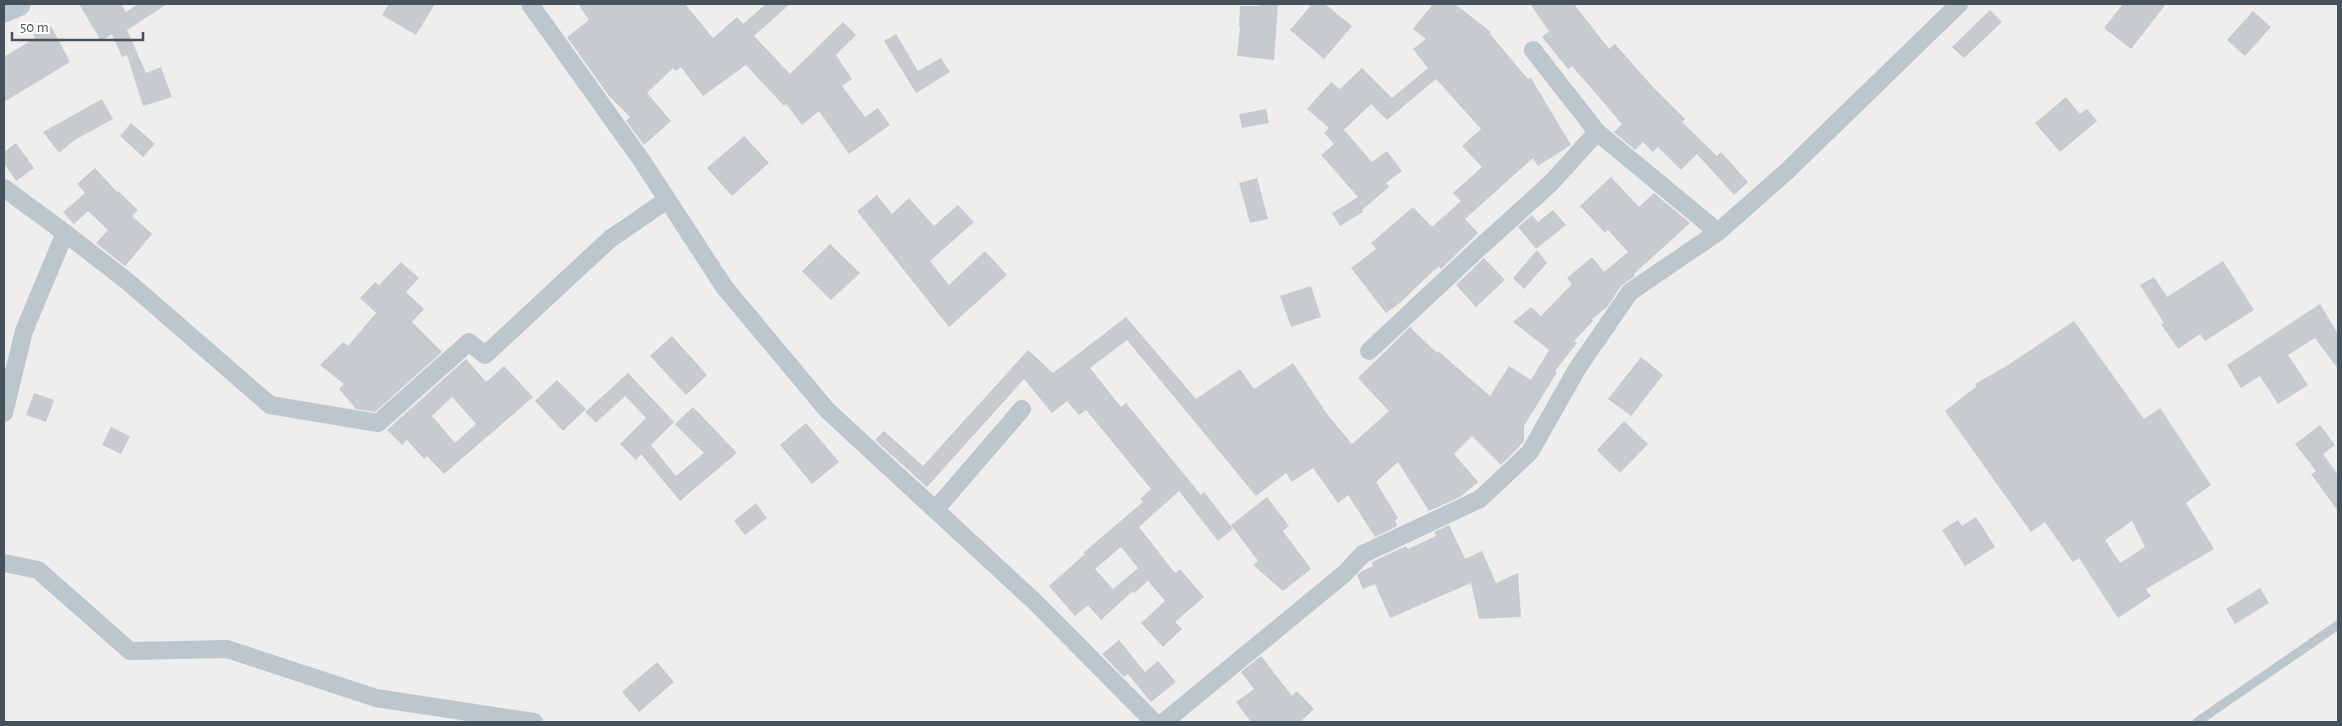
<svg xmlns="http://www.w3.org/2000/svg" width="2342" height="726" viewBox="0 0 2342 726" font-family="'Alegreya Sans',sans-serif">
  <rect width="100%" height="100%" fill="#f0eded"/>
  <!-- building -->
  <g fill="#c7cbd0" fill-rule="evenodd">
    <polygon points="79,4 121,4 126,12 138,4 167,4 127,30 146,73 161,67 172,97 143,106 127,55 122,57 112,34 101,41"/>
    <polygon points="389,4 435,4 416,35 382,15"/>
    <polygon points="578,4 685,4 713,38 737,17 743,24 766,4 790,4 754,36 790,74 843,22 856,35 836,55 852,79 842,86 865,117 878,108 890,125 849,154 819,111 802,125 786,104 784,106 746,65 703,96 681,67 676,71 673,68 647,93 671,121 644,145 626,121 630,117 609,96 567,37 589,20"/>
    <polygon points="1259,4 1278,4 1274,60 1237,56 1240,27 1239,27 1240,6 1259,6"/>
    <polygon points="1312,4 1325,4 1352,26 1324,59 1290,30"/>
    <polygon points="1433,4 1455,4 1491,32 1490,34 1528,79 1531,78 1571,145 1538,166 1533,158 1465,219 1478,233 1441,269 1439,267 1433,271 1401,302 1386,313 1351,268 1376,249 1371,243 1413,207 1432,227 1461,201 1453,193 1482,167 1462,146 1481,129 1436,79 1387,120 1371,104 1344,130 1372,162 1387,151 1402,171 1386,183 1389,187 1362,210 1363,212 1340,226 1332,213 1358,197 1321,155 1334,144 1324,133 1329,128 1307,109 1331,82 1340,89 1362,68 1392,98 1428,68 1413,49 1426,39 1413,29"/>
    <polygon points="1530,4 1574,4 1609,49 1615,44 1652,86 1685,119 1682,122 1717,156 1721,152 1748,182 1734,195 1697,154 1681,170 1658,147 1653,152 1643,142 1635,150 1614,132 1622,124 1572,66 1568,69 1542,37 1549,31"/>
    <polygon points="2123,4 2166,4 2131,49 2104,28"/>
    <polygon points="1990,10 2002,22 1964,58 1952,47"/>
    <polygon points="2253,11 2271,27 2245,56 2227,40"/>
    <polygon points="51,26 70,62 4,102 4,57 35,38 33,35"/>
    <polygon points="896,34 918,71 941,58 950,72 916,93 884,41"/>
    <polygon points="2066,97 2080,114 2087,109 2097,121 2060,152 2035,123"/>
    <polygon points="102,99 113,119 73,141 59,153 43,132"/>
    <polygon points="1266,109 1269,123 1242,128 1239,114"/>
    <polygon points="131,123 155,144 143,157 120,136"/>
    <polygon points="744,136 769,163 732,196 707,168"/>
    <polygon points="16,143 34,168 16,181 4,163 4,152"/>
    <polygon points="95,168 117,192 118,191 138,210 132,216 152,234 125,266 96,243 108,230 88,211 74,224 63,212 85,193 77,184"/>
    <path d="M1611 177 1639 207 1654 193 1690 223 1634 274 1635 276 1621 286 1608 306 1592 319 1593 321 1574 341 1577 343 1555 371 1557 372 1524 426V441L1517 449 1501 465 1472 436 1454 454 1478 482 1460 497 1429 511 1398 462 1376 482 1398 518 1395 520 1397 526 1375 537 1348 495 1338 503 1313 468 1292 482 1286 473 1256 496 1127 340 1090 368 1121 407 1126 403 1201 495 1204 492 1233 529 1218 541 1179 491 1139 527 1175 573 1180 569 1204 597 1175 622 1182 629 1163 647 1141 623 1165 601 1148 581 1134 593 1133 591 1101 620 1088 605 1075 616 1049 586 1085 554 1083 553 1143 502 1140 499 1151 489 1086 410 1079 415 1067 401 1052 413 1024 379 927 487 875 440 884 431 923 466 1028 350 1053 373 1126 317 1196 399 1240 369 1254 389 1293 363 1327 414 1352 444 1389 411 1358 378 1410 327 1437 353 1438 351 1490 396 1509 366 1531 380 1549 350 1513 322 1531 307 1541 316 1572 284 1567 278 1592 257 1604 272 1628 252 1608 230 1605 233 1580 206ZM1121 547 1138 568 1113 589 1095 569Z"/>
    <polygon points="1257,178 1268,219 1250,223 1239,183"/>
    <polygon points="877,195 892,214 909,198 934,226 958,205 974,222 930,261 949,285 985,251 1007,275 949,327 857,211"/>
    <polygon points="1553,210 1566,225 1536,249 1518,227 1532,215 1538,222"/>
    <polygon points="830,244 860,273 831,300 802,271"/>
    <polygon points="1537,250 1547,263 1524,289 1513,278"/>
    <polygon points="1484,258 1505,280 1476,307 1456,285"/>
    <polygon points="2223,261 2254,310 2205,341 2200,334 2178,349 2161,324 2164,323 2140,285 2154,277 2167,297"/>
    <polygon points="401,262 419,278 406,292 424,309 412,322 442,352 375,412 356,409 339,389 344,384 320,365 343,342 348,346 376,313 360,298 375,282 379,285"/>
    <polygon points="1311,286 1321,317 1291,327 1280,296"/>
    <polygon points="2320,304 2338,334 2338,369 2315,338 2288,355 2308,385 2278,404 2260,376 2241,388 2227,365"/>
    <path d="M2074 321 2144 419 2160 408 2211 485 2186 503 2214 549 2146 589 2151 596 2118 618 2079 558 2073 562 2045 522 2031 532 1945 411 1977 386 1975 384 2008 365ZM2132 521 2145 547 2120 563 2105 540Z"/>
    <polygon points="672,336 707,375 686,395 650,356"/>
    <polygon points="1641,357 1663,375 1631,416 1608,399"/>
    <path d="M466 359 486 382 504 366 533 397 444 474 427 456 424 459 407 440 402 445 387 430ZM452 397 476 424 455 443 432 416Z"/>
    <polygon points="628,373 674,422 651,445 676,476 704,453 675,424 693,407 737,453 680,501 641,454 636,460 620,444 646,418 625,396 596,423 585,412"/>
    <polygon points="557,380 586,409 563,431 535,401"/>
    <polygon points="34,393 54,400 46,422 26,415"/>
    <polygon points="1624,421 1648,444 1620,473 1597,450"/>
    <polygon points="806,423 839,462 812,484 780,445"/>
    <polygon points="2320,425 2335,445 2323,454 2338,475 2338,511 2311,474 2316,471 2295,444"/>
    <polygon points="111,427 130,436 121,454 102,445"/>
    <polygon points="1267,497 1289,526 1283,531 1311,569 1283,591 1253,565 1258,561 1231,525"/>
    <polygon points="756,503 767,518 745,535 734,521"/>
    <polygon points="1976,517 1995,547 1965,566 1942,530 1958,520 1962,526"/>
    <polygon points="1449,525 1465,559 1482,551 1496,583 1518,573 1521,617 1479,619 1471,583 1390,618 1375,584 1363,589 1357,575 1362,571 1373,566 1372,562 1406,546 1408,549 1436,536 1434,532"/>
    <polygon points="2260,588 2269,603 2235,624 2226,609"/>
    <polygon points="1119,640 1145,672 1158,661 1176,682 1151,702 1128,674 1124,677 1102,654"/>
    <polygon points="1261,656 1292,696 1297,691 1314,709 1300,722 1251,722 1236,702 1254,689 1241,672"/>
    <polygon points="657,662 674,682 639,712 622,692"/>
  </g>
  <g fill="none" stroke-linecap="round" stroke-linejoin="round">
    <!-- lane -->
    <polyline stroke="#bbc6cd" stroke-width="9" points="2197,722 2338,625"/>
    <!-- street -->
    <g stroke="#bbc6cd" stroke-width="18">
      <polyline points="530,4 642,161 725,288 827,410 1034,601 1154,722"/>
      <polyline points="1533,50 1597,132 1718,232"/>
      <polyline points="4,188 65,233 127,281 270,405 378,423 469,342 485,355 610,239 667,200"/>
      <polyline points="1369,351 1477,250 1551,183 1597,132"/>
      <polyline points="4,413 24,331 65,233"/>
      <polyline points="935,510 1022,409"/>
      <polyline points="4,563 38,570 130,651 227,649 376,698 534,722"/>
      <polyline points="1164,722 1344,574 1363,554 1480,499 1530,452 1577,369 1630,292 1718,232 1786,172 1959,4"/>
    </g>
    <!-- secondary -->
    <polyline stroke="#bbc7d2" stroke-width="25" points="4,10 18,4"/>
  </g>
  <!-- border -->
  <rect width="2342" height="726" fill="none" stroke="#45525b" stroke-width="10"/>
  <!-- scale -->
  <path d="M12 32v8h131v-8" fill="none" stroke="#45525b" stroke-width="2.5"/>
  <text x="20" y="32" font-size="15" fill="#45525b" stroke="#ffffff" stroke-width="4" paint-order="stroke">50 m</text>
</svg>
